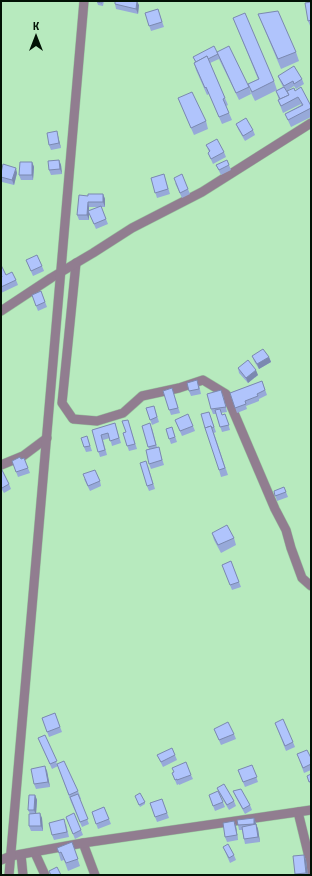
<svg xmlns="http://www.w3.org/2000/svg" width="312" height="876" viewBox="0 0 312 876" font-family="'Titillium Web',sans-serif">
  <rect width="100%" height="100%" fill="#b7eabe"/>
  <g fill="none" stroke-linecap="round" stroke-linejoin="round">
    <defs>
      <g id="minor">
        <polyline points="76,263 62,403 73,419 97,421 123,413 142,396 179,388 203,380 226,394 275,509 286,530 291,548 302,578 311,586"/>
        <polyline points="1,311 51,278 93,253 132,228 202,192 311,123"/>
        <polyline points="1,465 23,456 47,438"/>
        <polyline points="298,812 309,857 311,875"/>
        <polyline points="83,843 95,875"/>
        <polyline points="35,853 45,875"/>
        <polyline points="21,855 23,875"/>
        <polyline points="1,860 11,856 83,843 311,810"/>
        <polyline points="9,875 84,1"/>
      </g>
    </defs>
    <!-- minor casing -->
    <use href="#minor" stroke="#9ac7a0" stroke-width="10"/>
    <!-- minor -->
    <use href="#minor" stroke="#917d90" stroke-width="9"/>
  </g>
  <!-- wall -->
  <g fill="#97a9d9" fill-rule="evenodd">
    <polygon points="104,1 103,6 98,5 97,2"/>
    <polygon points="311,2 311,28 308,21"/>
    <polygon points="115,4 139,5 138,14 116,9"/>
    <polygon points="158,9 164,27 151,31 145,13"/>
    <polygon points="258,14 296,52 299,61 281,69"/>
    <polygon points="233,18 274,81 277,90 255,101 251,93 248,84 258,79"/>
    <polygon points="217,52 249,87 251,94 239,100 219,59 210,63 228,105 226,106 232,120 222,124 209,94 207,95 196,70 194,63 195,62 193,57"/>
    <polygon points="278,76 302,79 304,84 296,89 294,86 287,91 288,94 295,91 311,106 311,117 291,127 285,114 301,105 301,104 283,113 278,100 279,100 276,91 283,87 280,81"/>
    <polygon points="178,98 206,121 208,129 194,135"/>
    <polygon points="236,124 253,130 255,135 245,141 238,129"/>
    <polygon points="58,136 61,148 51,150 49,145"/>
    <polygon points="206,145 224,152 226,157 213,164 208,153 209,152"/>
    <polygon points="59,160 61,165 62,174 51,175 49,170"/>
    <polygon points="32,162 34,167 33,180 21,180 19,175"/>
    <polygon points="216,165 229,165 231,170 221,175"/>
    <polygon points="1,173 17,173 14,185 2,182 1,180"/>
    <polygon points="164,174 170,194 157,198 151,178"/>
    <polygon points="175,183 188,189 190,194 182,198"/>
    <path d="M103 194 105 199V207H101L108 224 96 229 89 213V220H79L77 215 88 196ZM89 207H98L89 211Z"/>
    <polygon points="26,260 42,266 44,271 33,276"/>
    <polygon points="1,265 6,275 16,280 18,285 1,293"/>
    <polygon points="41,291 47,307 38,311 32,295"/>
    <polygon points="252,356 269,357 271,362 259,369 254,361"/>
    <polygon points="238,368 258,375 248,383 239,373"/>
    <polygon points="262,381 267,395 259,399 259,401 246,406 247,409 237,413 230,393"/>
    <polygon points="199,385 201,394 191,396 189,391"/>
    <polygon points="172,388 180,413 171,415 163,391"/>
    <polygon points="223,395 227,412 221,413 222,415 225,414 230,430 222,432 216,414 213,414 211,409"/>
    <polygon points="154,406 159,422 152,425 146,408"/>
    <polygon points="209,412 216,432 214,433 228,475 221,477 219,470"/>
    <polygon points="128,420 137,449 129,451 123,433 126,432"/>
    <polygon points="175,420 193,426 195,431 182,436"/>
    <polygon points="115,423 121,443 112,446 110,438 103,440 107,455 100,457 92,430"/>
    <polygon points="142,426 152,428 157,447 160,452 164,465 151,469 149,464 149,449"/>
    <polygon points="172,427 177,442 171,444 166,429"/>
    <polygon points="87,436 92,451 86,452 84,447"/>
    <polygon points="24,458 30,473 18,477 12,461"/>
    <polygon points="148,466 155,489 149,491 147,486"/>
    <polygon points="1,468 9,484 11,489 4,493 1,488"/>
    <polygon points="84,479 100,481 101,486 90,491"/>
    <polygon points="274,491 286,492 288,497 277,501"/>
    <polygon points="212,533 234,538 236,545 221,553 214,540"/>
    <polygon points="231,561 241,587 232,590 222,565"/>
    <polygon points="55,713 62,732 49,737 42,718"/>
    <polygon points="275,723 293,742 295,747 286,751"/>
    <polygon points="214,729 234,734 236,739 221,745"/>
    <polygon points="45,735 57,764 78,791 81,799 79,799 89,824 82,827 71,802 58,766 52,769 38,738"/>
    <polygon points="157,755 175,755 177,760 163,767"/>
    <polygon points="311,758 311,770 304,773 299,759"/>
    <polygon points="252,765 258,782 245,787 238,770"/>
    <polygon points="47,771 50,787 36,789 34,784"/>
    <polygon points="172,773 191,775 193,779 179,785 179,784 177,785"/>
    <polygon points="311,774 311,786 307,776"/>
    <polygon points="217,788 234,801 236,806 229,810 219,793"/>
    <polygon points="233,791 250,805 252,810 245,814 235,796"/>
    <polygon points="35,795 37,800 36,813 42,818 43,831 31,831 29,826 30,814 28,810"/>
    <polygon points="209,795 223,802 225,807 215,811"/>
    <polygon points="135,796 145,802 145,804 140,807"/>
    <polygon points="162,799 169,818 157,822 150,803"/>
    <polygon points="104,807 111,824 98,829 92,812"/>
    <polygon points="66,817 81,830 83,835 75,839"/>
    <polygon points="254,818 258,829 260,842 245,844 244,839 242,830 239,830 238,825"/>
    <polygon points="234,821 236,826 238,840 227,842 225,837"/>
    <polygon points="66,824 69,837 54,840 52,835"/>
    <polygon points="72,842 80,866 68,871 64,860 61,861 57,848"/>
    <polygon points="223,847 234,855 236,860 230,863"/>
    <polygon points="304,855 306,860 308,875 295,875 295,874"/>
  </g>
  <!-- shaded-wall -->
  <g fill="#7b89b0">
    <polygon points="137,1 139,5 138,14 136,9"/>
    <polygon points="57,131 58,136 61,148 59,143"/>
    <polygon points="59,160 61,165 62,174 60,169"/>
    <polygon points="32,162 34,167 33,180 32,175"/>
    <polygon points="16,168 17,173 14,185 12,180"/>
    <polygon points="103,194 105,199 105,207 103,202"/>
    <polygon points="88,202 89,207 89,220 87,215"/>
    <polygon points="269,357 271,362 259,369 257,364"/>
    <polygon points="256,370 258,375 248,383 246,378"/>
    <polygon points="45,766 47,771 50,787 48,782"/>
    <polygon points="35,795 37,800 36,815 34,810"/>
    <polygon points="40,813 42,818 43,831 41,826"/>
    <polygon points="254,818 258,829 260,842 254,824"/>
    <polygon points="234,821 236,826 238,840 237,835"/>
    <polygon points="304,855 306,860 308,875 307,875 306,873"/>
  </g>
  <!-- building -->
  <g fill="#b0c4fc" stroke="#7b89b0">
    <polygon points="97,1 102,1 102,3 97,2"/>
    <polygon points="115,1 137,1 136,9 115,4"/>
    <polygon points="311,2 311,20 308,21 305,3"/>
    <polygon points="158,9 162,22 149,26 145,13"/>
    <polygon points="278,11 296,52 278,59 258,14"/>
    <polygon points="245,13 274,81 252,92 248,84 259,79 233,18"/>
    <polygon points="214,46 218,54 208,59 207,56 196,62 193,57"/>
    <polygon points="229,46 249,87 236,93 217,52"/>
    <polygon points="207,56 225,98 223,99 229,113 219,117 206,87 205,88 194,63"/>
    <polygon points="294,66 302,79 294,84 293,81 284,86 278,76"/>
    <polygon points="284,87 289,95 280,99 276,91"/>
    <polygon points="301,87 311,106 311,108 288,120 285,114 303,105 298,97 281,106 278,100 289,95 287,91 294,88 295,91"/>
    <polygon points="192,92 206,121 191,128 178,98"/>
    <polygon points="246,118 253,130 243,136 236,124"/>
    <polygon points="57,131 59,143 49,145 47,133"/>
    <polygon points="217,139 224,152 211,159 208,153 210,151 206,145"/>
    <polygon points="59,160 60,169 49,170 48,161"/>
    <polygon points="227,160 229,165 219,170 216,165"/>
    <polygon points="20,162 32,162 32,175 19,175"/>
    <polygon points="3,164 16,168 12,180 1,177 1,173"/>
    <polygon points="164,174 168,189 155,193 151,178"/>
    <polygon points="182,174 188,189 180,193 174,178"/>
    <polygon points="88,194 103,194 103,202 88,202 87,215 77,215 79,195 88,196"/>
    <polygon points="101,206 106,219 94,224 88,211"/>
    <polygon points="37,255 42,266 31,271 26,260"/>
    <polygon points="1,265 6,275 12,272 16,280 1,287 1,277 2,277 1,274"/>
    <polygon points="41,291 45,302 36,306 32,295"/>
    <polygon points="263,349 269,357 257,364 252,356"/>
    <polygon points="248,360 256,370 246,378 238,368"/>
    <polygon points="197,380 199,389 189,391 187,383"/>
    <polygon points="262,381 265,390 257,394 258,396 245,401 246,404 235,408 230,393"/>
    <polygon points="172,388 178,408 169,410 163,391"/>
    <polygon points="221,390 226,407 211,409 207,394"/>
    <polygon points="154,406 157,417 150,420 146,408"/>
    <polygon points="220,409 222,415 225,414 229,425 220,427 215,410"/>
    <polygon points="209,412 214,427 212,428 211,426 205,428 201,414"/>
    <polygon points="188,414 193,426 180,431 175,420"/>
    <polygon points="128,420 135,444 127,446 123,433 126,432 122,421"/>
    <polygon points="115,423 119,438 110,441 108,433 101,435 105,450 98,452 92,430"/>
    <polygon points="150,423 156,445 148,447 142,426"/>
    <polygon points="211,426 225,468 219,470 205,428"/>
    <polygon points="172,427 175,437 169,439 166,429"/>
    <polygon points="87,436 90,446 84,447 81,438"/>
    <polygon points="159,447 162,460 149,464 146,450"/>
    <polygon points="20,457 21,459 24,458 28,468 16,472 12,461"/>
    <polygon points="146,461 153,484 147,486 140,463"/>
    <polygon points="1,468 9,484 2,488 1,486"/>
    <polygon points="95,470 100,481 88,486 83,474"/>
    <polygon points="284,487 286,492 275,496 274,491"/>
    <polygon points="227,525 234,538 218,545 212,533"/>
    <polygon points="231,561 239,582 230,585 222,565"/>
    <polygon points="55,713 60,727 47,732 42,718"/>
    <polygon points="283,719 293,742 285,746 275,723"/>
    <polygon points="228,722 234,734 219,740 214,729"/>
    <polygon points="45,735 57,761 50,764 38,738"/>
    <polygon points="172,748 175,755 161,762 157,755"/>
    <polygon points="307,750 311,758 311,764 303,768 297,754"/>
    <polygon points="64,761 78,791 69,795 57,764"/>
    <polygon points="186,762 191,775 177,780 177,779 175,780 172,773 174,772 172,768"/>
    <polygon points="252,765 257,777 243,782 238,770"/>
    <polygon points="45,766 48,782 34,784 31,769"/>
    <polygon points="311,774 311,781 309,782 307,776"/>
    <polygon points="224,784 234,801 227,805 217,788"/>
    <polygon points="241,789 250,805 243,809 233,791"/>
    <polygon points="218,791 223,802 213,806 209,795"/>
    <polygon points="140,793 145,802 139,805 135,796"/>
    <polygon points="78,794 88,819 80,822 70,797"/>
    <polygon points="29,795 35,795 34,810 28,810"/>
    <polygon points="162,799 167,813 155,817 150,803"/>
    <polygon points="104,807 109,819 96,824 92,812"/>
    <polygon points="40,813 41,826 29,826 29,814"/>
    <polygon points="74,813 81,830 73,834 66,817"/>
    <polygon points="254,818 254,824 238,825 237,820"/>
    <polygon points="64,819 67,832 52,835 49,823"/>
    <polygon points="234,821 237,835 225,837 223,823"/>
    <polygon points="256,824 258,837 244,839 242,827"/>
    <polygon points="72,842 78,859 66,863 61,852 59,853 57,848"/>
    <polygon points="228,844 234,855 229,858 223,847"/>
    <polygon points="304,855 306,873 295,874 293,856"/>
    <polygon points="57,867 61,875 51,875 49,871"/>
  </g>
  <!-- border -->
  <rect width="312" height="876" fill="none" stroke="#021205" stroke-width="4"/>
  <!-- north arrow -->
  <g transform="translate(36 36)" stroke="#b7eabe" stroke-width="3" paint-order="stroke">
  <path d="M0-3L7 15L0 10L-7 15Z" fill="#021205"/>
  <text y="-6" font-size="11" font-weight="bold" text-anchor="middle" fill="#021205">K</text>
  </g>
</svg>
